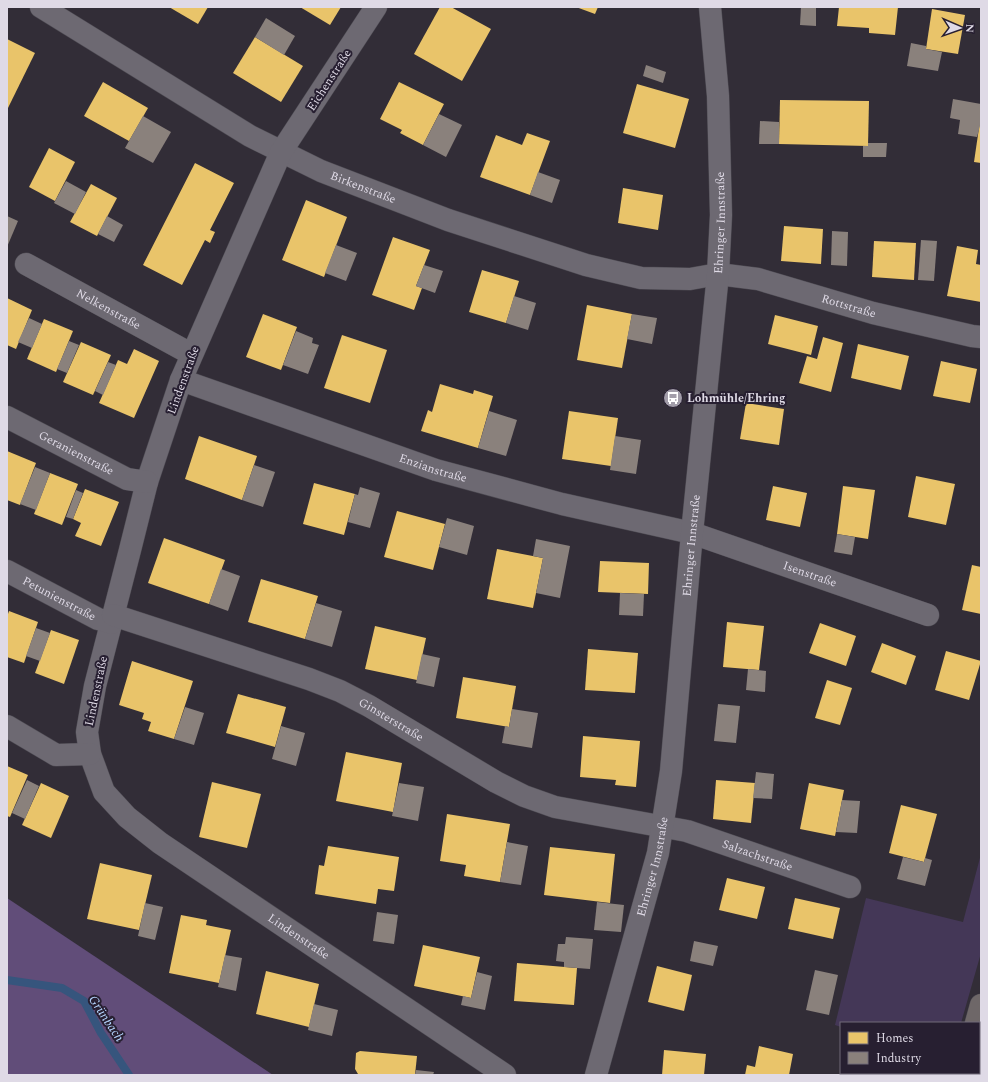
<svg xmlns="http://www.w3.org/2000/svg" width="988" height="1082" viewBox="0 0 988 1082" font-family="Spectral,serif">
  <rect width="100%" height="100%" fill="#322d37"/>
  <!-- green -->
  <polygon fill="#443757" points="981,854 981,953 961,1023 841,1023 841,1027 835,1025 866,898 963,922"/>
  <!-- forest -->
  <polygon fill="#614d79" points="7,898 273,1075 7,1075"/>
  <!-- homes -->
  <g fill="#e9c46a">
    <polygon points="169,7 208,7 198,24"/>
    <polygon points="300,7 341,7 330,25"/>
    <polygon points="440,7 451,7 491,29 462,81 414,54"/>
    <polygon points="576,7 598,7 595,14"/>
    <polygon points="839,7 898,7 895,35 869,33 869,28 837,26"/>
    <polygon points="932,9 965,15 958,54 926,49"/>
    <polygon points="255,37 303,66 281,102 233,73"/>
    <polygon points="7,39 35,53 7,110"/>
    <polygon points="103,82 148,108 129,141 84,116"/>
    <polygon points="399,82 444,104 423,145 400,133 402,130 380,119"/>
    <polygon points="637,84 689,99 675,148 623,133"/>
    <polygon points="780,100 869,101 868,146 779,144"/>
    <polygon points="980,121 981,121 981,163 974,162"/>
    <polygon points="527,133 550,141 530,195 480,177 496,135 522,145"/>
    <polygon points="49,148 75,162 55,201 29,187"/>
    <polygon points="195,163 234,183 210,230 215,232 210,243 205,240 182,285 143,265"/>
    <polygon points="91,184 117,198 97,236 70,222"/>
    <polygon points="623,188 663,195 658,230 618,223"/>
    <polygon points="306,200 347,217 324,277 282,260"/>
    <polygon points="784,226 823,229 821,264 781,261"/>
    <polygon points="393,237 430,250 416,286 422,288 414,310 372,295"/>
    <polygon points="874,241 916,243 914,280 872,277"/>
    <polygon points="957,246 978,250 976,264 981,265 981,302 947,296"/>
    <polygon points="482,270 519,281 506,323 469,312"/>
    <polygon points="7,298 32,310 16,349 7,345"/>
    <polygon points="587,305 632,314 622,368 577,360"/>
    <polygon points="263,314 297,327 281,370 246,357"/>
    <polygon points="775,315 818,326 811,355 768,344"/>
    <polygon points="44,319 73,331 56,372 27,359"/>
    <polygon points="342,335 387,350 370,403 324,388"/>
    <polygon points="823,337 843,343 831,392 799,383 807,356 817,359"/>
    <polygon points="81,342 111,355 93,395 63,382"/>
    <polygon points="858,344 909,356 901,390 851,378"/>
    <polygon points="134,349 159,361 134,418 99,403 118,360 127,364"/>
    <polygon points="941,361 977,369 970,403 933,396"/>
    <polygon points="440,384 473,394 474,390 493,396 478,448 421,431 428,410 432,412"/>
    <polygon points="746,403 784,409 779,445 740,439"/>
    <polygon points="569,411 618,418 611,466 562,459"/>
    <polygon points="199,436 257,456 242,500 185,479"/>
    <polygon points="7,451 36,463 20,505 7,500"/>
    <polygon points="50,473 78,484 62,525 34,514"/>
    <polygon points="916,476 955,484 946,525 908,517"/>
    <polygon points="314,483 355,494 344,535 303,524"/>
    <polygon points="773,486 807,493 800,527 766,520"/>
    <polygon points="843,486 875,490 868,539 837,534"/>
    <polygon points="85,489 119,502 101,546 75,536 81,523 73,519"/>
    <polygon points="397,511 445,524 433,570 384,557"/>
    <polygon points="164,538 225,560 209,604 148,583"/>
    <polygon points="497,549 543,558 533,608 487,599"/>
    <polygon points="600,561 649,563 648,594 598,592"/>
    <polygon points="972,565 981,567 981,614 962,610"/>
    <polygon points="261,579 318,596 305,639 248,622"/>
    <polygon points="9,611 38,622 24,663 7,657 7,617"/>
    <polygon points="727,622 764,626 759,670 723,667"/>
    <polygon points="820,623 856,636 846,666 809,653"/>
    <polygon points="375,626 426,638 417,680 365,669"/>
    <polygon points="51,630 79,640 64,684 35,673"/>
    <polygon points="882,643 916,656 906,685 871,672"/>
    <polygon points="588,649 638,653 635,693 585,690"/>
    <polygon points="946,651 981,661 969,700 935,690"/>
    <polygon points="132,661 193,681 174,739 148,731 151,722 142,719 144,713 119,705"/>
    <polygon points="463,677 516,686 509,727 456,718"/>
    <polygon points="827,680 852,688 840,725 815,718"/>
    <polygon points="238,694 286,707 275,747 226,733"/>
    <polygon points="583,736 640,741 636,787 615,785 616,780 580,777"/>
    <polygon points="346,752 402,763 393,812 336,801"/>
    <polygon points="7,766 28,775 10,817 7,816"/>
    <polygon points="716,780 755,783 751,823 713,819"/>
    <polygon points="212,782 261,794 247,848 199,837"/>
    <polygon points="41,783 69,796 51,838 22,825"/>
    <polygon points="809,783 844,790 835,836 800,829"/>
    <polygon points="901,805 937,814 924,862 889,853"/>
    <polygon points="447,814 510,824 500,882 464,876 466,865 440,861"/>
    <polygon points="328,846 399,857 394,891 378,889 376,904 315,894 319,865 324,866"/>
    <polygon points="550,847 615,854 610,903 544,895"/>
    <polygon points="100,863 152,875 139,930 87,919"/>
    <polygon points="727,878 765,887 757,919 719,910"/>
    <polygon points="795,898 840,908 833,939 788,929"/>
    <polygon points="181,915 207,920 206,925 231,930 219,983 169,973"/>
    <polygon points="423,945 480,957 471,998 414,986"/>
    <polygon points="517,963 577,968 574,1005 514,1001"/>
    <polygon points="657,966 692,975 684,1011 648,1002"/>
    <polygon points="266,971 319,984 309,1027 256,1014"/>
    <polygon points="759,1046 793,1054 789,1075 745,1075 747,1065 755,1067"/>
    <polygon points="664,1050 706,1054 704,1075 662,1075"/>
    <polygon points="360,1051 417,1056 415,1075 358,1074 355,1069 356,1053"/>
  </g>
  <!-- industry -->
  <g fill="#8a817c">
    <polygon points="801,7 816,7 816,26 800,25"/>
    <polygon points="266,18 295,36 284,55 255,37"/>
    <polygon points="911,43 926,46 926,49 942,52 938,71 907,66"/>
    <polygon points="646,65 666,72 663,83 643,76"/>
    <polygon points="953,99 981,104 981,122 977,137 958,134 960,120 950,118"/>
    <polygon points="439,114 462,125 446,157 423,145"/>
    <polygon points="143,116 171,132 153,163 125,148"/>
    <polygon points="760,121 779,122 779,144 759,144"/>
    <polygon points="868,143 887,143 886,157 863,157 863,146 868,146"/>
    <polygon points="538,172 560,180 552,203 530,195"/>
    <polygon points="66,181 86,192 75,214 54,203"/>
    <polygon points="7,216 18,221 7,247"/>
    <polygon points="107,216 123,225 114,242 98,234"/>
    <polygon points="832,231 848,232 847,266 831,265"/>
    <polygon points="921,240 937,241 934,281 918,280"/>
    <polygon points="336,245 357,253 346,281 325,273"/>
    <polygon points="424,265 443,271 435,293 416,286"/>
    <polygon points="514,296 536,303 528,330 506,323"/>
    <polygon points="632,314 657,318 652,344 627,339"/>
    <polygon points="29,318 42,324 32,348 18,342"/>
    <polygon points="296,331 313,338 312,343 319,345 308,374 283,365"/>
    <polygon points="69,341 79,345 67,373 57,369"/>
    <polygon points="108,362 116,365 103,395 95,391"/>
    <polygon points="489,411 517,420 506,456 478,448"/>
    <polygon points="615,436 641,440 636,474 610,470"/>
    <polygon points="254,465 275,472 263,507 242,500"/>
    <polygon points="35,467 50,473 36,510 20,504"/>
    <polygon points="360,487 380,493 370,528 348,522 355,494 358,495"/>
    <polygon points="76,490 83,493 73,519 66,517"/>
    <polygon points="447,518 474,526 467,555 439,547"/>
    <polygon points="837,534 855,537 852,555 834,552"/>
    <polygon points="536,539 570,546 560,598 536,593 543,558 533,556"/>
    <polygon points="221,569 240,576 228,611 209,604"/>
    <polygon points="620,593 644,594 643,616 619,615"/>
    <polygon points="316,603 342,611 332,647 305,639"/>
    <polygon points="36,628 50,633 40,661 26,656"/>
    <polygon points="422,654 440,658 434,687 416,683"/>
    <polygon points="748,669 766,671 765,692 746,690"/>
    <polygon points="718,704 740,706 736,743 714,741"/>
    <polygon points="185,707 204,713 194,745 174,739"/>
    <polygon points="512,709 538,713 532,748 502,743 505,726 509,727"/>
    <polygon points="281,726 305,733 296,766 272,759"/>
    <polygon points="756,772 774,774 772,799 753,798"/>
    <polygon points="27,780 39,786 25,819 12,813"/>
    <polygon points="399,783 424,787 418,821 392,816"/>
    <polygon points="842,800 860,801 857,833 836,832"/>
    <polygon points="507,842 528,846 521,885 500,882"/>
    <polygon points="903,857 924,862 925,858 932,860 925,886 897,879"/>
    <polygon points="597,902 624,905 621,932 594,930"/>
    <polygon points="145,903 163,907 155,940 138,936"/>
    <polygon points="377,912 398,915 394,944 373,941"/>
    <polygon points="566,937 593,939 590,969 564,967 564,962 556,961 558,944 565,944"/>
    <polygon points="694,941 718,946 713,966 690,961"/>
    <polygon points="225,955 242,958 236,991 218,987"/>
    <polygon points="815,970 838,975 829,1015 806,1010"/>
    <polygon points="477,972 492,976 485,1010 461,1005 463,996 471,998"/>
    <polygon points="314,1004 338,1010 332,1036 308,1030"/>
    <polygon points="416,1070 434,1072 433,1075 415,1075"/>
  </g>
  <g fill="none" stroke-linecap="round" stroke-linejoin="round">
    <!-- stream -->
    <polyline stroke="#36557d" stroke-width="8" points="7,980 62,988 84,1001 101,1033 129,1075"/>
    <defs>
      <g id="minor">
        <path id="s1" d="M41 7 250 136 321 171 448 220 586 265 641 278 690 279 718 274 758 279 873 313 972 336 981 337"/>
        <path id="s2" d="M376 7 281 152 181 380 147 482 130 550 95 686 87 732 90 754 104 792 127 817 160 843 505 1075"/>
        <path id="s3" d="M26 264 191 354"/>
        <path id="s4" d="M181 380 436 470 562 504 692 533 928 615"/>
        <path id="s5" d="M7 417 127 479 147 482"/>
        <path id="s6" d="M7 571 98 619 112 623"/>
        <path id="s7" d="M113 615 309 679 340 691 369 706 496 782 524 796 555 807 687 831 850 887"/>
        <polyline points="7,726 56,755 90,754"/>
        <path id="s8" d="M596 1075 658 853 671 771 692 533 718 274 721 215 718 96 710 7"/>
      </g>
      <g id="major">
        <polyline points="976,1023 981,1005"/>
        <polyline points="961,1075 962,1073"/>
      </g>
    </defs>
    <!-- minor casing -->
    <use href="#minor" stroke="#4d4a52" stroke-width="23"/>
    <!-- major casing -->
    <use href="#major" stroke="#4d4a52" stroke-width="23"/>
    <!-- minor -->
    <use href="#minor" stroke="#6d6972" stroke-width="22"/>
    <!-- major -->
    <use href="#major" stroke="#6e6768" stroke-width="22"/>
  </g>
  <!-- icons -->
  <defs>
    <symbol id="bus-disc" viewBox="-11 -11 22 22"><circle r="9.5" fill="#a29da9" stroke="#271f31"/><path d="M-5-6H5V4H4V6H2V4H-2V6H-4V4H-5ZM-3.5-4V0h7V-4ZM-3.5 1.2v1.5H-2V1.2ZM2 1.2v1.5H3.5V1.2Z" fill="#fff"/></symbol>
  </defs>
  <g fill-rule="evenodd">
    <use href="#bus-disc" x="662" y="387" width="22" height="22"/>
  </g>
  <g text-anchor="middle" stroke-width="4" stroke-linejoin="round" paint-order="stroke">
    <!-- street labels -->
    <g font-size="12" fill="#dfdae6" stroke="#271f31">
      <text transform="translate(329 80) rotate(-57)" y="4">Eichenstraße</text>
      <text dy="4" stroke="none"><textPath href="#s1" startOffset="370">Birkenstraße</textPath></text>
      <text dy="4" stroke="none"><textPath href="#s8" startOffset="864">Ehringer Innstraße</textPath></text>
      <text dy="4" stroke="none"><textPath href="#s1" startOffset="875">Rottstraße</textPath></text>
      <text dy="4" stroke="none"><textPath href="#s3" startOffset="94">Nelkenstraße</textPath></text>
      <text transform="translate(183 380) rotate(-70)" y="4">Lindenstraße</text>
      <text dy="4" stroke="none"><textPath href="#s5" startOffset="78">Geranienstraße</textPath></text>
      <text dy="4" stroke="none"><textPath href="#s4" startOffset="267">Enzianstraße</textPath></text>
      <text dy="4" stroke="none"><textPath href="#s8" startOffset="540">Ehringer Innstraße</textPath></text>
      <text dy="4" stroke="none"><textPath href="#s4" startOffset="659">Isenstraße</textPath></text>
      <text dy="4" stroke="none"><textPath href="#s6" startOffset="59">Petunienstraße</textPath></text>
      <text transform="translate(96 691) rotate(-78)" y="4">Lindenstraße</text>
      <text dy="4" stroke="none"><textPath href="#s7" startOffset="298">Ginsterstraße</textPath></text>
      <text dy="4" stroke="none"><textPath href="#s7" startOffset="693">Salzachstraße</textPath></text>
      <text dy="4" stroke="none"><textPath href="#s8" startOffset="216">Ehringer Innstraße</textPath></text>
      <text dy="4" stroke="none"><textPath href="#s2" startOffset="1093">Lindenstraße</textPath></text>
    </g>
    <!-- poi labels -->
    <g font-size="12" font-weight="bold" fill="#dfdae6" stroke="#271f31" text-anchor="start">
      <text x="687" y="402">Lohmühle/Ehring</text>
    </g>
    <!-- water labels -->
    <g font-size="13" font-style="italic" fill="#b5d5fe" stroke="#271f31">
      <text transform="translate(107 1018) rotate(56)" y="5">Grünbach</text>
    </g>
  </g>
  <!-- border -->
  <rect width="988" height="1082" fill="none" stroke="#dfdae6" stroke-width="16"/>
  <!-- legend -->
  <rect x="840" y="1022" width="140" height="52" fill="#271f31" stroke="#716a79"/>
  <rect x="848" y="1032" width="20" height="12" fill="#e9c46a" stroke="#716a79"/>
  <text x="876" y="1042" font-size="12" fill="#dfdae6">Homes</text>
  <rect x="848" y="1052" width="20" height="12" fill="#8a817c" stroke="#716a79"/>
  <text x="876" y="1062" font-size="12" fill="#dfdae6">Industry</text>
  <!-- north arrow -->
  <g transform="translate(960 28) rotate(92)" stroke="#271f31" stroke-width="3" paint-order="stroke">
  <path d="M0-3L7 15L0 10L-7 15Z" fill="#dfdae6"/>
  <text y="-6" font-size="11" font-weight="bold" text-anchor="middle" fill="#dfdae6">N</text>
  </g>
</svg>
